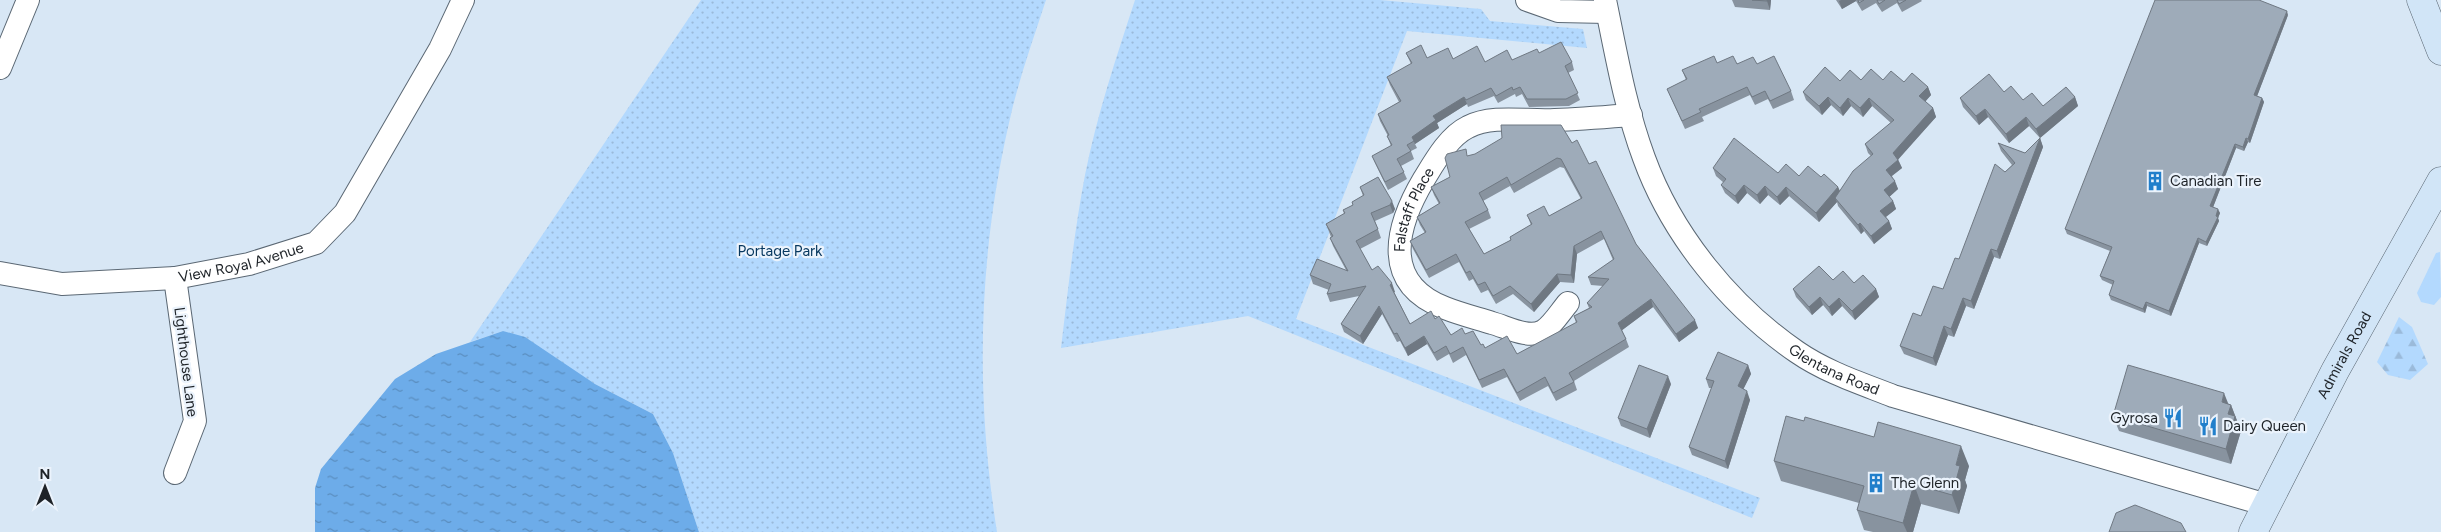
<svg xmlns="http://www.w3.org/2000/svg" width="2441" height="532" viewBox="0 0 2441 532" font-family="Figtree,sans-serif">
  <defs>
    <pattern id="forest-firs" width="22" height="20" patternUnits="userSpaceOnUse" patternTransform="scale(1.25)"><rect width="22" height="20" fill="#b3d9fe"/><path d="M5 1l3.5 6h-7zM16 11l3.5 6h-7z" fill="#9abada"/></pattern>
    <pattern id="park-dots" width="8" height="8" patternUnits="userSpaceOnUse" patternTransform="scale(1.25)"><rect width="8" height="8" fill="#b3d9fe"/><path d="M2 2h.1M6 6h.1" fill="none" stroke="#9abada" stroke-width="1.8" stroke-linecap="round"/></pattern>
    <pattern id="water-ripples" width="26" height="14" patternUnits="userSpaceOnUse" patternTransform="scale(1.25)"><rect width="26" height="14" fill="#6dace9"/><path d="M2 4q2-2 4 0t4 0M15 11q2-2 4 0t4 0" fill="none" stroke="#598cbd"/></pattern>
  </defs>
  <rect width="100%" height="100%" fill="#d8e7f5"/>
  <!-- green -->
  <polygon fill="#b3d9fe" points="2440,252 2441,297 2434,305 2421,302 2417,293 2436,253"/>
  <!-- forest -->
  <polygon fill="url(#forest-firs)" points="2399,317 2412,327 2428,364 2410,380 2388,375 2377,362"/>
  <!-- park -->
  <g fill="url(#park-dots)">
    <path d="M701 0H1046C1033 40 1018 81 1009 123 978 258 975 395 997 532H699L673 453 653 414 595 384 503 331 470 342Z"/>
    <path d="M1135 0H1380L1481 9 1490 21 1583 29 1587 48 1407 31 1296 319 1760 498 1752 518 1248 316 1061 348C1068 290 1074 233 1085 175 1097 115 1116 58 1135 0Z"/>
  </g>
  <!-- water -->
  <polygon fill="url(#water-ripples)" points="503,331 525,337 595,384 653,414 673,453 699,532 315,532 315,488 321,469 395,379 436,354"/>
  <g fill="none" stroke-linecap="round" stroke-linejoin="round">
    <defs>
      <g id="street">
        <polyline points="1527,0 1558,11 1607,12"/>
        <path id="s1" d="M1605 0C1616 53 1625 107 1644 158 1672 235 1730 306 1797 352 1826 372 1860 383 1893 396L2267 505"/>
        <polyline points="0,68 28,0"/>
        <path id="s2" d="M0 273 62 284 175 278 249 264 316 243 345 213 440 49 463 0"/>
        <path id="s3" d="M1568 303C1561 311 1552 326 1543 331 1528 339 1507 327 1492 323 1476 318 1460 314 1445 308 1380 283 1396 226 1424 179 1435 161 1449 136 1468 127 1493 114 1528 122 1555 120 1580 119 1605 117 1631 115"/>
        <polyline points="175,473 195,421 175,278"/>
      </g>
      <g id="secondary">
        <polyline points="2421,0 2441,51"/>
        <path id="s4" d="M2253 532 2335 371 2441 181"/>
      </g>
    </defs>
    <!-- street casing -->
    <use href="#street" stroke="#5b6874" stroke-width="24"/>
    <!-- secondary casing -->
    <use href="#secondary" stroke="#5b6874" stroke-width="29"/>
    <!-- street -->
    <use href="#street" stroke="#fff" stroke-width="22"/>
    <!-- secondary -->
    <use href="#secondary" stroke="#d1e5f7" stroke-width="28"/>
  </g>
  <!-- wall -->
  <g fill="#88939f" fill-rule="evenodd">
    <polygon points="1732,0 1771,0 1770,10 1735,7"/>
    <polygon points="1836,0 1921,0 1922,1 1902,12 1897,3 1882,12 1876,3 1862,11 1856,1 1842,9"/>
    <polygon points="2288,15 2257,96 2262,98 2264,102 2250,143 2248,142 2244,151 2236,148 2213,207 2220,213 2218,218 2219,221 2207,246 2199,243 2171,316 2147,306 2145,313 2111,300 2109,295 2113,285 2102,280 2100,276 2110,251 2067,234 2065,229"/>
    <polygon points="1406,53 1427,58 1453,59 1485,62 1512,60 1539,53 1572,62 1574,70 1568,73 1580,100 1569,106 1529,107 1522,94 1516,97 1515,94 1498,103 1494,96 1468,107 1467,104 1437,123 1439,128 1415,144 1417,148 1411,151 1414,159 1401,166 1407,179 1388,190 1375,163 1372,156 1391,146 1387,136 1388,136 1380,121 1378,114 1399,102 1390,85 1387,77 1411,64"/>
    <polygon points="1717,63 1757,64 1791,91 1794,100 1773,109 1768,99 1755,105 1750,95 1702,117 1704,121 1685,129 1667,89 1686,80 1682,70"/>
    <polygon points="1861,80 1883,80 1904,82 1928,87 1931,95 1925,102 1933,108 1936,117 1898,159 1902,168 1892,176 1898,189 1889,197 1893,201 1896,209 1886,217 1889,221 1892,229 1874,244 1864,231 1861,234 1838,206 1837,202 1819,222 1789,196 1780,205 1768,195 1760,204 1747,193 1738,204 1725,193 1721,185 1724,183 1716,176 1713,168 1821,177 1838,187 1840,191 1871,156 1868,153 1865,144 1891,123 1872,106 1863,117 1851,106 1843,116 1831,105 1822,115 1806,100 1803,92 1840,81"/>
    <polygon points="2004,92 2023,100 2043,106 2075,97 2078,106 2040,138 2029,126 2009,143 1988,117 1979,125 1963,107 1960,98"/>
    <polygon points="2040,138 2043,147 2000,259 1994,257 1974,309 1966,306 1954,337 1948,335 1936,366 1904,354 1900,346 1921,316 1943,289 2005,172 2012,165 2001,151 1998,143 2025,153"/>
    <path d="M1572 143 1589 164 1636 244 1698 328 1679 342 1653 307 1622 330 1626 339 1629 347 1574 381 1577 390 1556 401 1548 386 1520 401 1507 377 1482 388 1466 355 1453 363 1449 354 1437 361 1427 344 1408 356 1400 341 1397 342 1382 314 1363 344 1344 332 1341 324 1359 296 1330 302 1327 294 1329 290 1313 284 1310 275 1346 270 1333 246 1330 238 1331 237 1326 224 1344 214 1343 210 1353 205 1352 202 1363 196 1360 187 1378 177 1395 209 1393 213 1375 221 1381 238 1360 249 1372 270 1395 292H1394L1410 324 1435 319 1451 335 1465 334 1485 348 1517 354 1576 323 1574 316 1589 308 1587 303 1603 286 1591 285 1588 277 1613 260 1604 239 1577 254 1574 283 1560 282 1534 312 1513 294 1496 304 1488 290 1481 293 1473 279 1469 281 1459 262 1429 278 1413 249 1410 241 1425 233 1420 225 1417 217 1439 204 1434 195 1431 187 1450 177 1468 156ZM1560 167 1564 168 1581 199 1549 216 1527 215 1531 225 1510 237 1511 240 1484 254 1469 229 1491 218 1488 210 1483 201 1510 186 1514 193Z"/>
    <polygon points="1833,280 1854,283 1876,289 1879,297 1855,320 1842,306 1832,316 1823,305 1812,315 1796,297 1793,289"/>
    <polygon points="1748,365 1751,374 1743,389 1750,400 1728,469 1692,455 1689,447 1712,388 1709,388 1706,379"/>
    <polygon points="1671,384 1650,438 1621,426 1618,418"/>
    <polygon points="2228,404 2231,405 2241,431 2231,464 2119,431 2113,416"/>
    <polygon points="1774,461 1969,466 1965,480 1967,486 1959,514 1921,504 1913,532 1873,532 1864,530 1857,510 1859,503 1781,481"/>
  </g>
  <!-- shaded-wall -->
  <g fill="#6f7882">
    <polygon points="1767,0 1771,0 1770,10 1767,1"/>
    <polygon points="1841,0 1856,0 1856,1 1842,9 1839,1"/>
    <polygon points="2287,11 2288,15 2256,99 2254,95"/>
    <polygon points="1928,87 1931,95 1922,105 1919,96"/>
    <polygon points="1464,97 1467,104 1437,123 1439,128 1415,144 1412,137 1433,116"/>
    <polygon points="1828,97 1831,105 1822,115 1819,106"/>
    <polygon points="2075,97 2078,106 2040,138 2036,129"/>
    <polygon points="1848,98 1851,106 1843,116 1840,108"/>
    <polygon points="1869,98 1872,106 1863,117 1860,108"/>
    <polygon points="2262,98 2264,102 2250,143 2248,139"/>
    <polygon points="1933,108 1936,117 1896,162 1893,153"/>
    <polygon points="1985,109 1988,117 1979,125 1976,116"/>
    <polygon points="2026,117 2029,126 2009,143 2006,134"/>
    <polygon points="2040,138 2043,147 2000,259 1997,251"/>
    <polygon points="2246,138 2248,142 2244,151 2243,147"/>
    <polygon points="2235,144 2236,148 2212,210 2210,206"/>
    <polygon points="1898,160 1902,168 1889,178 1886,170"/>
    <polygon points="1895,181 1898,189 1887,199 1884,190"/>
    <polygon points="1744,185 1747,193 1738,204 1735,196"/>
    <polygon points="1765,186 1768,195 1760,204 1757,195"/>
    <polygon points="1786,187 1789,196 1780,205 1777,197"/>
    <polygon points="1838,187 1842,196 1835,198 1837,202 1819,222 1816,213"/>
    <polygon points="1392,201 1395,209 1393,213 1390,205"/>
    <polygon points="1893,201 1896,209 1883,219 1880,211"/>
    <polygon points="2218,209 2220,213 2218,218 2219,221 2207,246 2206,242"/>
    <polygon points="1889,221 1892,229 1874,244 1871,236"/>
    <polygon points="1860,223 1864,231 1861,234 1858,225"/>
    <polygon points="2198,238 2199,243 2171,316 2169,311"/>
    <polygon points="1574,246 1577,254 1574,283 1571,275"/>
    <polygon points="1991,249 1994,257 1974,309 1971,301"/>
    <polygon points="1557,274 1560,282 1534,312 1531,304"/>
    <polygon points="1392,283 1395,292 1393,293 1390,285"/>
    <polygon points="1876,289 1879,297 1855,320 1852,311"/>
    <polygon points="1820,297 1823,305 1812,315 1809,307"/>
    <polygon points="1839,298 1842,306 1832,316 1829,307"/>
    <polygon points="1963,298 1966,306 1954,337 1951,329"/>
    <polygon points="1651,299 1653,307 1621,331 1618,323"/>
    <polygon points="2146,302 2147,306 2145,313 2143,309"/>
    <polygon points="1379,306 1382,314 1363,344 1360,336"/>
    <polygon points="1695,320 1698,328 1679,342 1676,334"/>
    <polygon points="1944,326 1948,335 1936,366 1933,358"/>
    <polygon points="1424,336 1427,344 1408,356 1405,348"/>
    <polygon points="1748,365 1751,374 1741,394 1738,386"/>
    <polygon points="1668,376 1671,384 1650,438 1647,429"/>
    <polygon points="1747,391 1750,400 1728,469 1725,461"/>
    <polygon points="2224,393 2230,408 2222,402"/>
    <polygon points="2231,405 2241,431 2231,464 2226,449 2228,414"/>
    <polygon points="1961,446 1969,466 1965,480 1967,486 1959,514 1952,495 1956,465"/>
    <polygon points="1914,484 1921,504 1913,532 1907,532 1903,523"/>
  </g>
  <!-- building -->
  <g fill="#9eabb9" stroke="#6f7882" fill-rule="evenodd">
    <polygon points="1752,0 1767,0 1767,1"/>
    <polygon points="1858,0 1864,0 1859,3"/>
    <polygon points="1877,0 1885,0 1879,4"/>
    <polygon points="1897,0 1906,0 1899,4"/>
    <polygon points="2155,0 2259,0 2287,11 2254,95 2262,98 2248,139 2246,138 2243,147 2235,144 2210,206 2218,209 2216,216 2218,217 2206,242 2198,238 2169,311 2146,302 2143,309 2109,295 2114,281 2100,276 2112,247 2065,229"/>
    <polygon points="1561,42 1572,62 1565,66 1578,93 1566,99 1527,99 1520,87 1513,90 1512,87 1496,96 1491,88 1466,100 1464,97 1433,116 1436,120 1412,137 1414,141 1407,145 1411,151 1397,159 1404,172 1385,182 1372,156 1392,145 1387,136 1389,135 1378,114 1401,101 1387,77 1412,63 1406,53 1421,45 1427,58 1448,48 1453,59 1477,46 1485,62 1507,50 1512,60 1537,49 1539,53"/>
    <polygon points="1714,56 1717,63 1733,56 1737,64 1753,57 1757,64 1774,56 1791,91 1770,101 1765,91 1752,97 1747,87 1699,109 1701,112 1682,121 1667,89 1687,79 1682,70"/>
    <polygon points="1825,67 1840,81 1850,70 1861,80 1871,69 1883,80 1891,71 1904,82 1912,73 1928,87 1919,96 1933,108 1893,153 1898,160 1886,170 1895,181 1884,190 1893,201 1880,211 1889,221 1871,236 1860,223 1858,225 1835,198 1853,171 1873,154 1865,144 1894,120 1869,98 1860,108 1848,98 1840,108 1828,97 1819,106 1803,92"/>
    <polygon points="1989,74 2004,92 2011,86 2023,100 2032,93 2043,106 2066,87 2075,97 2036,129 2026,117 2006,134 1985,109 1976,116 1960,98"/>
    <path d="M1501 125H1561L1572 143 1577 140 1589 164 1596 161 1636 244 1695 320 1676 334 1651 299 1618 323 1626 339 1569 373 1574 382 1553 393 1545 377 1517 393 1504 369 1479 380 1463 347 1450 354 1446 346 1434 353 1424 336 1405 348 1397 333 1394 334 1379 306 1360 336 1341 324 1366 286 1327 294 1331 284 1310 275 1317 259 1348 271 1330 238 1333 236 1326 224 1345 213 1343 210 1353 205 1352 202 1364 195 1360 187 1378 177 1392 201 1390 205 1371 213 1378 229 1356 241 1372 270 1378 266 1392 283 1390 285 1410 324 1431 311 1435 319 1439 316 1451 335 1462 328 1465 334 1473 331 1481 345 1483 344 1485 348 1507 336 1517 354 1577 322 1574 316 1592 307 1587 303 1609 279 1588 277 1614 259 1601 231 1574 246 1571 275 1557 274 1531 304 1510 286 1493 296 1485 282 1478 285 1470 271 1466 273 1456 254 1426 270 1410 241 1426 232 1417 217 1440 203 1431 187 1450 177 1445 158 1447 154 1466 149 1467 156 1475 154 1502 138ZM1557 158 1561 159 1582 198 1549 216 1544 206 1527 215 1532 224 1510 237 1511 240 1484 254 1465 222 1488 210 1479 193 1507 177 1511 185Z"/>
    <polygon points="1734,138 1778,173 1786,164 1799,176 1808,166 1821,177 1824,174 1838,187 1816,213 1786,187 1777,197 1765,186 1757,195 1744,185 1735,196 1721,185 1726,179 1713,168"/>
    <polygon points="2040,138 1997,251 1991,249 1971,301 1963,298 1951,329 1944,326 1933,358 1900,346 1913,313 1921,316 1933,286 1943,289 1955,258 1959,259 1995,164 2005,172 2015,163 1998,143 2025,153"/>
    <polygon points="1819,266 1833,280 1843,271 1854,283 1863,275 1876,289 1852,311 1839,298 1829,307 1820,297 1809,307 1793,289"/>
    <polygon points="1718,352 1748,365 1738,386 1747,391 1725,461 1689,447 1714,381 1706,379"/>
    <polygon points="1639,365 1668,376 1647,429 1618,418"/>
    <polygon points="2128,365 2224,393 2222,402 2231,405 2228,414 2235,416 2226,449 2113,416"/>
    <polygon points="1786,416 1804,421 1805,417 1874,437 1878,422 1961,446 1956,465 1960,466 1952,495 1914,484 1903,523 1857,510 1864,486 1774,461"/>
    <polygon points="2135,505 2181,523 2186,532 2109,532 2116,513"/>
  </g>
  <!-- icons -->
  <defs>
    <symbol id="building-bare" viewBox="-9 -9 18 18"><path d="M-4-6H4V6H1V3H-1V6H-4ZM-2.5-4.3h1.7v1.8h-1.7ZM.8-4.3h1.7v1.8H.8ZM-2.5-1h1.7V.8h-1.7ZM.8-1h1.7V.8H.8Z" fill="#217fcb" stroke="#ebf3fc" stroke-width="2.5" paint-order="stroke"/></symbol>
    <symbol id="restaurant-bare" viewBox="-9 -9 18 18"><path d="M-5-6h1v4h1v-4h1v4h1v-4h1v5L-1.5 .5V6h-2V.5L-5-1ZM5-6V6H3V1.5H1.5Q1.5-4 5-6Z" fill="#217fcb" stroke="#ebf3fc" stroke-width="2.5" paint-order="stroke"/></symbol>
  </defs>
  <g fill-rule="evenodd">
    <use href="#building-bare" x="2141" y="167" width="28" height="28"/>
    <use href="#restaurant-bare" x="2159" y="404" width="28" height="28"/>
    <use href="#restaurant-bare" x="2194" y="412" width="28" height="28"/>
    <use href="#building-bare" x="1862" y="469" width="28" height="28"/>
  </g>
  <g text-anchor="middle" stroke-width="4.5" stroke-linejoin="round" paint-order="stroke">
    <!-- poi labels -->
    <g font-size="15" fill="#1e2328" stroke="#ebf3fc" text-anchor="start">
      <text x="2170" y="186">Canadian Tire</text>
      <text x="2158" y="423" text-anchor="end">Gyrosa</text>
      <text x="2223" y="431">Dairy Queen</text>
      <text x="1891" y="488">The Glenn</text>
    </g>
    <!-- street labels -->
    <g font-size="15" fill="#1e2328" stroke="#ebf3fc">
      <text dy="5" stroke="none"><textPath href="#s3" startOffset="262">Falstaff Place</textPath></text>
      <text dy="5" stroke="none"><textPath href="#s2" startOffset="244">View Royal Avenue</textPath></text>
      <text dy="5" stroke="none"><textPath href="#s4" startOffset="199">Admirals Road</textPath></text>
      <text transform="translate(186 362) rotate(83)" y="5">Lighthouse Lane</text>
      <text dy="5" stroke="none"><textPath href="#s1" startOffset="455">Glentana Road</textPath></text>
    </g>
    <!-- park labels -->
    <g font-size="15" fill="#07385f" stroke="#ebf3fc">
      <text x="780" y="256">Portage Park</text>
    </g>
  </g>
  <!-- north arrow -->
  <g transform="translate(45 487)" stroke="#ebf3fc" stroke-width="4" paint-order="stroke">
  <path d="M0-4L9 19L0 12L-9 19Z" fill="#1e2328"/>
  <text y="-8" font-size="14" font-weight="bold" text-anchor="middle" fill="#1e2328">N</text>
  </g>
</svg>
